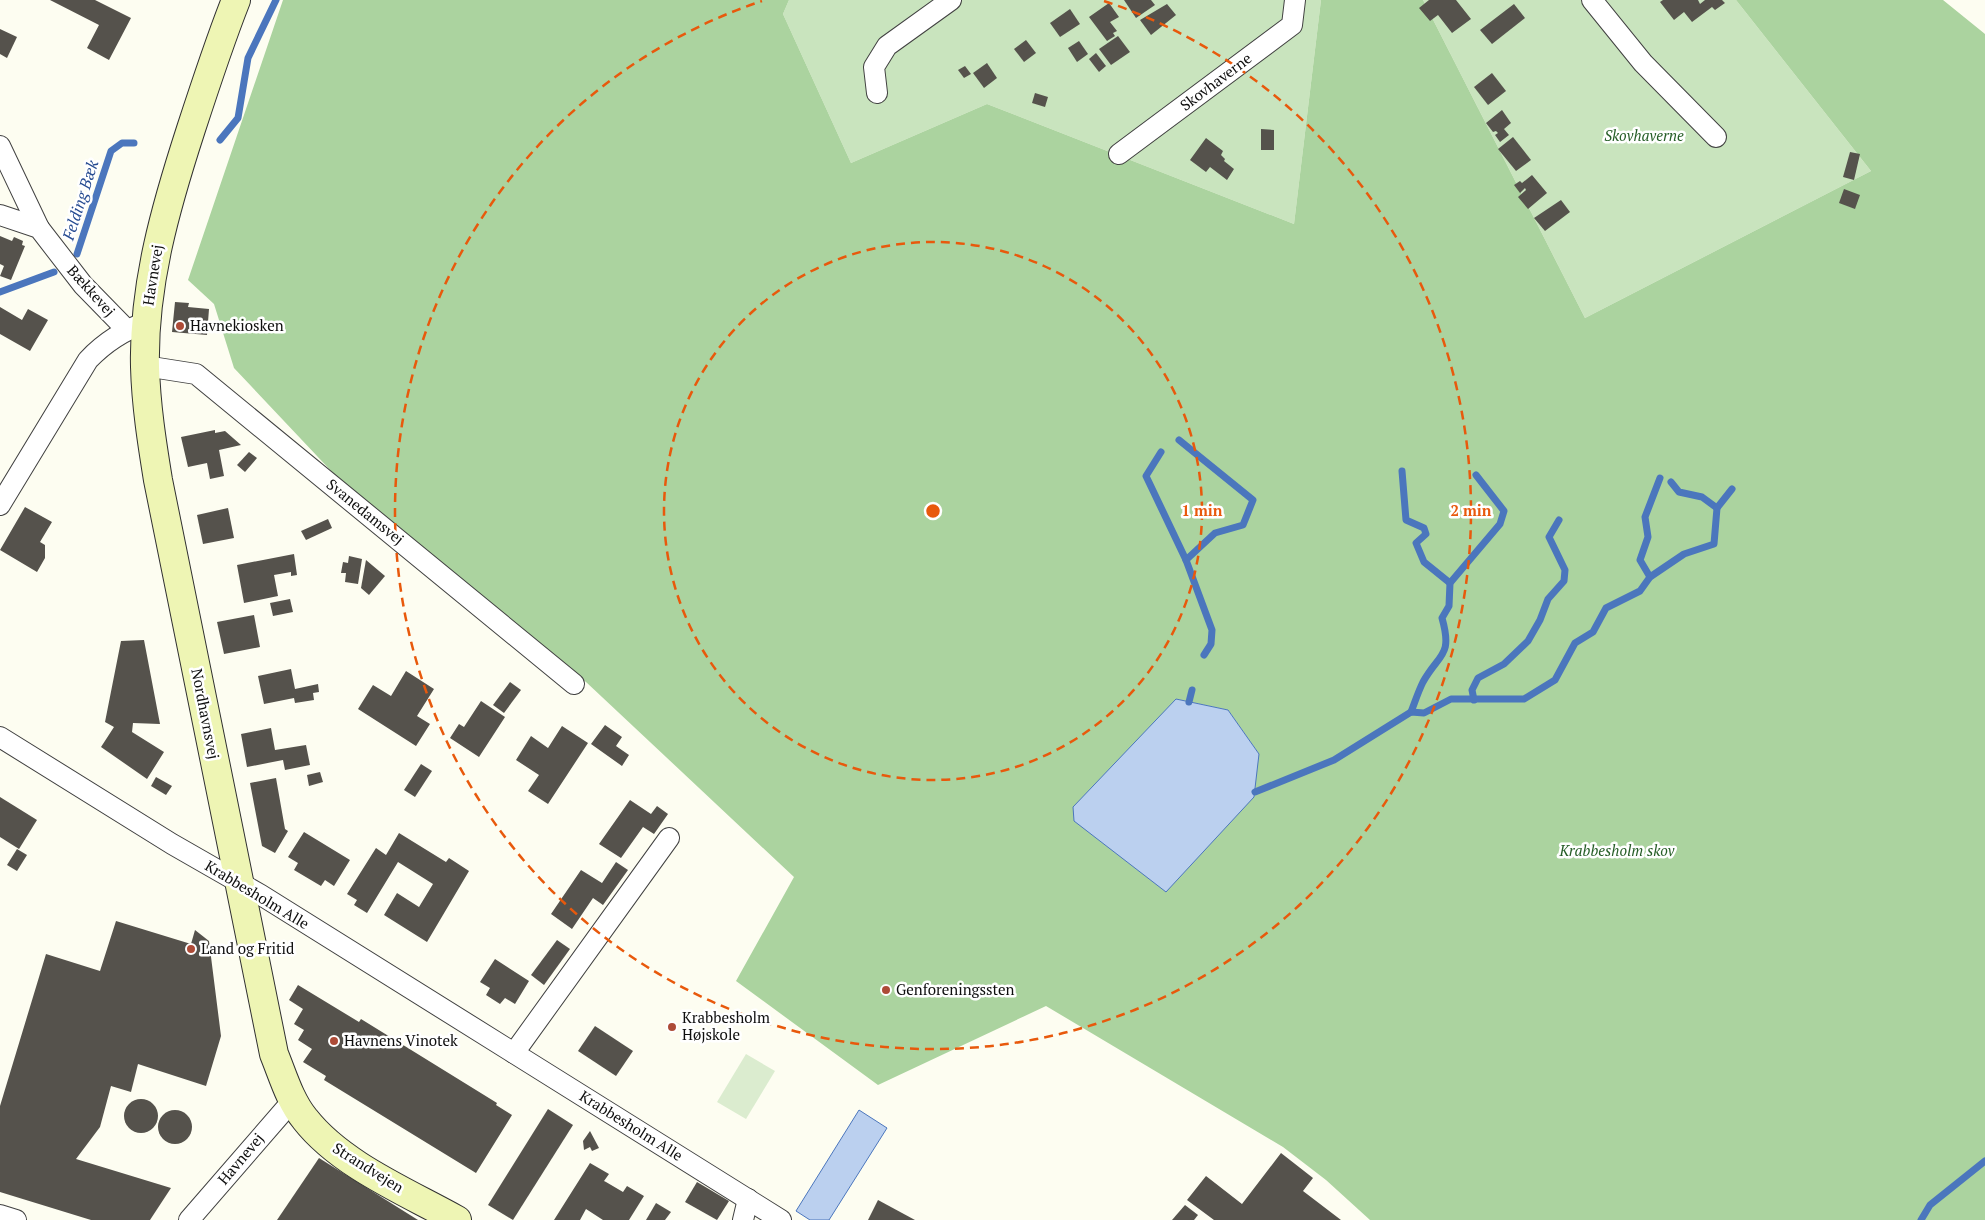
<svg xmlns="http://www.w3.org/2000/svg" width="1985" height="1220" viewBox="0 0 1985 1220" font-family="'PT Serif',serif">
  <rect width="100%" height="100%" fill="#fdfdf1"/>
  <!-- green -->
  <g fill="#c9e4be">
    <polygon points="789,0 1321,0 1294,224 987,104 851,163 783,14"/>
    <polygon points="1423,0 1736,0 1871,171 1585,318"/>
  </g>
  <!-- forest -->
  <path fill="#abd39f" fill-rule="evenodd" d="M283 0H789L783 14 851 163 987 104 1294 224 1321 0H1423L1585 318 1871 171 1736 0H1943L1985 34V1220H1370L1326 1180 1283 1147 1046 1006 878 1085 736 981 794 877 586 682 334 474 234 368 214 304 188 280ZM1176 699 1228 710 1259 754Z"/>
  <!-- pitch -->
  <polygon fill="#dbeccf" points="746,1054 775,1071 746,1119 717,1102"/>
  <!-- water -->
  <g fill="#bbd0ef" stroke="#4b76bd">
    <polygon points="1176,699 1228,710 1259,754 1254,797 1166,892 1074,821 1073,807"/>
    <polygon points="859,1110 887,1128 829,1220 810,1220 796,1211"/>
  </g>
  <g fill="none" stroke-linecap="round" stroke-linejoin="round">
    <!-- stream -->
    <g stroke="#4b76bd" stroke-width="7">
      <polyline points="220,140 238,118 248,58 276,0"/>
      <polyline points="77,254 111,151 122,143 134,143"/>
      <polyline points="0,292 54,272"/>
      <polyline points="1179,440 1253,500 1243,525 1215,533 1186,560"/>
      <polyline points="1161,452 1146,476 1186,560 1212,630 1211,644 1204,655"/>
      <polyline points="1402,471 1406,520 1424,528 1426,534 1416,543 1424,562 1450,583"/>
      <polyline points="1671,482 1679,492 1702,497 1717,508"/>
      <polyline points="1650,577 1640,560 1648,537 1645,517 1660,478"/>
      <polyline points="1474,700 1472,690 1478,678 1504,664 1528,641 1540,620 1548,599 1564,581 1565,570 1549,537 1559,520"/>
      <polyline points="1189,702 1192,690"/>
      <path d="M1411 712C1415 702 1418 692 1423 682 1439 653 1453 657 1442 618L1449 606 1450 583 1500 524 1504 511 1476 475"/>
      <polyline points="1255,792 1334,760 1411,712 1424,713 1451,699 1524,699 1555,680 1575,643 1593,632 1606,608 1640,591 1650,577 1684,554 1714,544 1717,508 1732,489"/>
      <polyline points="1921,1220 1930,1205 1985,1161"/>
    </g>
  </g>
  <!-- building -->
  <g fill="#55524c">
    <polygon points="50,0 95,0 131,18 109,60 87,48 99,25"/>
    <polygon points="1124,0 1151,0 1155,5 1136,18"/>
    <polygon points="1429,0 1456,0 1471,19 1452,33 1438,15 1430,21 1419,8"/>
    <polygon points="1663,0 1698,0 1700,4 1705,0 1722,0 1725,3 1715,10 1712,7 1692,22 1684,12 1674,20 1660,2"/>
    <polygon points="1109,3 1119,17 1110,22 1117,31 1113,33 1115,36 1107,41 1089,17"/>
    <polygon points="1167,4 1176,15 1151,35 1140,20"/>
    <polygon points="1514,4 1525,18 1492,44 1480,30"/>
    <polygon points="1070,9 1080,24 1060,37 1050,23"/>
    <polygon points="0,29 17,37 7,58 0,54"/>
    <polygon points="1118,36 1130,52 1111,65 1099,49"/>
    <polygon points="1026,40 1036,53 1024,62 1014,49"/>
    <polygon points="1079,41 1088,54 1077,62 1068,48"/>
    <polygon points="1096,53 1106,66 1099,72 1089,59"/>
    <polygon points="987,63 997,78 984,88 973,73"/>
    <polygon points="965,66 971,74 964,78 958,70"/>
    <polygon points="1492,73 1506,91 1488,105 1474,87"/>
    <polygon points="1035,93 1048,97 1045,107 1032,103"/>
    <polygon points="1502,110 1511,123 1504,129 1509,135 1500,142 1495,135 1498,133 1496,131 1493,132 1486,123"/>
    <polygon points="1261,129 1274,130 1274,150 1261,150"/>
    <polygon points="1513,137 1531,160 1516,171 1498,149"/>
    <polygon points="1206,138 1223,151 1221,155 1225,159 1224,161 1234,169 1227,180 1210,167 1206,172 1190,160"/>
    <polygon points="1850,152 1860,154 1854,180 1843,177"/>
    <polygon points="1532,175 1547,193 1528,209 1518,197 1526,190 1525,188 1520,193 1514,185 1520,181 1522,183"/>
    <polygon points="1844,189 1860,195 1855,209 1839,203"/>
    <polygon points="1561,200 1570,212 1545,231 1534,218"/>
    <polygon points="0,236 12,241 14,237 23,241 22,245 25,246 11,280 0,276 4,266 0,264"/>
    <polygon points="175,302 189,303 188,307 209,309 207,335 172,332"/>
    <polygon points="0,307 22,320 28,309 48,320 30,351 0,334"/>
    <polygon points="215,430 215,433 225,431 241,445 219,450 224,476 210,479 207,463 188,467 181,437"/>
    <polygon points="249,452 257,458 245,472 237,465"/>
    <polygon points="25,507 52,522 40,542 45,545 45,558 37,572 0,550"/>
    <polygon points="228,508 234,538 203,544 197,515"/>
    <polygon points="328,519 332,528 306,540 301,531"/>
    <polygon points="294,554 297,575 291,576 291,572 274,575 278,596 244,603 237,565"/>
    <polygon points="349,556 362,559 358,584 345,582 346,573 341,573 343,562 348,563"/>
    <polygon points="366,560 385,576 369,595 361,588"/>
    <polygon points="290,599 293,612 273,616 270,603"/>
    <polygon points="254,615 260,647 224,654 217,622"/>
    <polygon points="144,640 160,724 133,723 132,732 164,752 147,779 101,747 114,727 105,722 121,641"/>
    <polygon points="291,669 295,689 318,684 319,692 313,693 314,700 295,703 294,698 264,704 258,676"/>
    <polygon points="406,671 434,689 417,716 430,724 416,746 358,709 373,685 391,696"/>
    <polygon points="510,682 521,690 504,713 493,705"/>
    <polygon points="481,701 505,717 479,757 450,738 459,724 464,727"/>
    <polygon points="605,725 622,737 616,746 629,755 622,766 591,744"/>
    <polygon points="562,726 588,743 548,804 528,791 539,775 516,760 531,736 548,748"/>
    <polygon points="271,728 275,750 306,745 310,765 285,770 283,760 247,767 241,734"/>
    <polygon points="421,764 432,771 415,797 404,790"/>
    <polygon points="320,772 323,782 309,786 307,775"/>
    <polygon points="156,777 172,786 166,795 151,786"/>
    <polygon points="276,778 285,829 288,831 275,853 262,846 250,783"/>
    <polygon points="0,797 37,820 19,849 0,837"/>
    <polygon points="630,800 651,814 657,806 668,814 654,834 643,827 621,858 599,844"/>
    <polygon points="304,832 350,860 334,886 325,880 321,886 294,870 298,863 288,857"/>
    <polygon points="399,833 446,862 449,858 469,871 427,942 384,915 397,893 419,907 433,884 398,862 367,913 354,905 357,900 347,894 376,848 386,855"/>
    <polygon points="17,849 27,855 17,871 7,865"/>
    <polygon points="616,862 628,870 603,905 593,898 572,929 551,914 581,870 602,883"/>
    <polygon points="116,921 191,944 195,930 209,941 221,1036 206,1086 138,1064 131,1092 111,1086 100,1127 76,1159 171,1188 150,1220 91,1220 0,1192 0,1106 46,954 100,971"/>
    <polygon points="557,940 570,949 544,985 531,975"/>
    <polygon points="495,959 529,981 515,1004 505,998 500,1004 486,995 490,988 480,982"/>
    <polygon points="298,985 359,1022 361,1019 497,1103 496,1105 512,1115 476,1173 324,1080 326,1076 303,1062 312,1049 298,1040 304,1030 294,1024 303,1009 289,1000"/>
    <polygon points="595,1026 633,1051 616,1076 578,1051"/>
    <circle cx="141" cy="1116" r="17"/>
    <polygon points="548,1109 573,1125 513,1220 488,1205"/>
    <circle cx="175" cy="1127" r="17"/>
    <polygon points="590,1131 599,1148 592,1151 590,1147 584,1150 583,1141"/>
    <polygon points="1281,1153 1313,1178 1303,1191 1341,1220 1214,1220 1187,1200 1206,1176 1242,1204"/>
    <polygon points="319,1158 418,1220 277,1220"/>
    <polygon points="590,1163 609,1174 604,1181 606,1182 623,1192 627,1186 644,1196 629,1220 603,1220 586,1209 580,1220 554,1220"/>
    <polygon points="697,1182 729,1201 717,1220 685,1202"/>
    <polygon points="878,1200 915,1220 868,1220"/>
    <polygon points="656,1203 671,1212 665,1220 646,1220"/>
    <polygon points="1185,1205 1198,1215 1194,1220 1172,1220"/>
  </g>
  <g fill="none" stroke-linecap="round" stroke-linejoin="round">
    <defs>
      <g id="street">
        <polyline points="1592,0 1643,63 1716,137"/>
        <polyline points="877,93 874,67 887,46 951,0"/>
        <polyline points="0,146 39,228"/>
        <polyline points="1119,154 1292,25 1295,0"/>
        <polyline points="0,215 39,228 83,285 126,329"/>
        <polyline points="145,366 196,374 574,684"/>
        <path d="M0 505 88 360C105 342 124 330 147 322"/>
        <polyline points="0,737 172,844 261,895 781,1220"/>
        <polyline points="514,1053 669,838"/>
        <polyline points="0,1215 16,1220"/>
        <polyline points="189,1220 293,1100"/>
        <polyline points="743,1220 748,1199"/>
      </g>
      <path id="secondary" d="M236 0C219 43 205 86 191 129 166 206 143 285 145 367 146 405 152 443 158 480L274 1054C283 1076 290 1101 305 1119 341 1165 407 1192 457 1220"/>
    </defs>
    <!-- street casing -->
    <use href="#street" stroke="#414141" stroke-width="22"/>
    <!-- secondary casing -->
    <use href="#secondary" stroke="#303030" stroke-width="30"/>
    <!-- street -->
    <use href="#street" stroke="#fff" stroke-width="20"/>
    <!-- secondary -->
    <use href="#secondary" stroke="#eef5b4" stroke-width="28"/>
  </g>
  <!-- distance rings -->
  <g fill="none" stroke="#e8590c" stroke-width="2.5" stroke-dasharray="9 6">
    <circle cx="933" cy="511" r="269"/>
    <path d="M1104 1A538 538 0 1 1 762 1"/>
  </g>
  <!-- markers -->
  <g fill="#ad4b37" stroke="#fff" stroke-width="2">
    <circle cx="180" cy="326" r="5"/>
    <circle cx="191" cy="949" r="5"/>
    <circle cx="886" cy="990" r="5"/>
    <circle cx="672" cy="1027" r="5"/>
    <circle cx="334" cy="1041" r="5"/>
  </g>
  <g text-anchor="middle" stroke-width="5" stroke-linejoin="round" paint-order="stroke">
    <!-- street labels -->
    <g font-size="15" fill="#0e0e0e" stroke="#fff">
      <text transform="translate(1216 82) rotate(-37)" y="5">Skovhaverne</text>
      <text transform="translate(153 275) rotate(-81)" y="5">Havnevej</text>
      <text transform="translate(91 291) rotate(48)" y="5">Bækkevej</text>
      <text transform="translate(365 512) rotate(39)" y="5">Svanedamsvej</text>
      <text transform="translate(205 714) rotate(79)" y="5">Nordhavnsvej</text>
      <text transform="translate(257 895) rotate(31)" y="5">Krabbesholm Alle</text>
      <text transform="translate(631 1126) rotate(32)" y="5">Krabbesholm Alle</text>
      <text transform="translate(241 1159) rotate(-50)" y="5">Havnevej</text>
      <text transform="translate(368 1168) rotate(32)" y="5">Strandvejen</text>
    </g>
    <!-- park labels -->
    <g font-size="15" font-style="italic" fill="#265e27" stroke="#fff">
      <text x="1644" y="141">Skovhaverne</text>
      <text x="1617" y="856">Krabbesholm skov</text>
    </g>
    <!-- poi labels -->
    <g font-size="15" fill="#0e0e0e" stroke="#fff" text-anchor="start">
      <text x="190" y="331">Havnekiosken</text>
      <text x="201" y="954">Land og Fritid</text>
      <text x="896" y="995">Genforeningssten</text>
      <text x="682" y="1023">Krabbesholm<tspan x="682" dy="17">Højskole</tspan></text>
      <text x="344" y="1046">Havnens Vinotek</text>
    </g>
    <!-- water labels -->
    <g font-size="16" font-style="italic" fill="#264b91" stroke="#fff">
      <text transform="translate(80 200) rotate(-72)" y="6">Felding Bæk</text>
    </g>
  </g>
  <circle cx="933" cy="511" r="8" fill="#e8590c" stroke="#fff" stroke-width="2.5"/>
  <g font-size="15" text-anchor="middle" font-weight="bold" fill="#e8590c" stroke="#fff" stroke-width="5" stroke-linejoin="round" paint-order="stroke">
    <text x="1202" y="516">1 min</text>
    <text x="1471" y="516">2 min</text>
  </g>
</svg>
